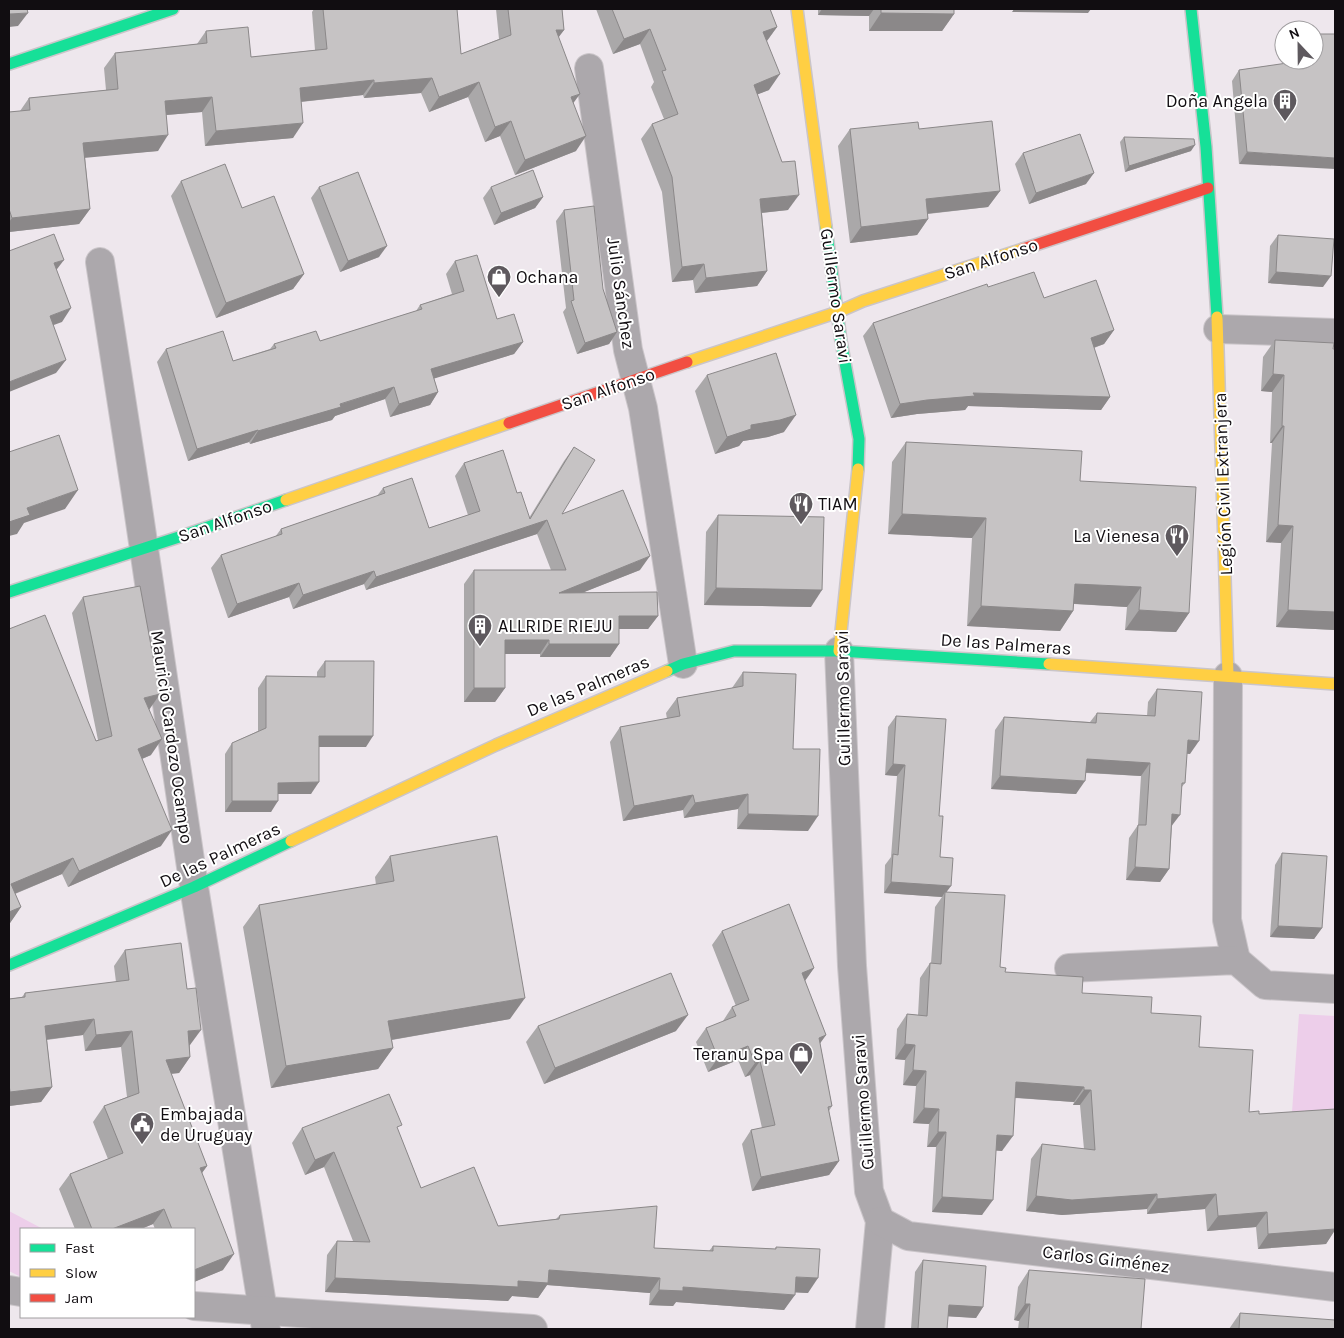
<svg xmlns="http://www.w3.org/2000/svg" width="1344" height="1338" viewBox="0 0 1344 1338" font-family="Karla,sans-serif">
  <rect width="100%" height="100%" fill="#eee7ed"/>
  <!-- green -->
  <g fill="#edceea">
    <polygon points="1299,1014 1335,1016 1335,1129 1291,1126"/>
    <polygon points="9,1211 43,1229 21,1229 21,1277 9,1271"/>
  </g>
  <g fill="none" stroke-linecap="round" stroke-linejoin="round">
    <defs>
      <g id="street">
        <polyline points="589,68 628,350 643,408 683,664"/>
        <polyline points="100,262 135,488 194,887 266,1329"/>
        <polyline points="1218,329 1335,333"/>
        <polyline points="839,651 852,966 869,1191 880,1221 870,1329"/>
        <polyline points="1228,676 1227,920 1236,960"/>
        <polyline points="1069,968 1236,960 1265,985 1335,989"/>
        <polyline points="880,1221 908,1236 1335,1287"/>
        <polyline points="9,1290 21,1292"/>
        <polyline points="194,1306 533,1329"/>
      </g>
      <g id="fast">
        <polyline points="1191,9 1206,147 1217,317"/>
        <polyline points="9,64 173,9"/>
        <polyline points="826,227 841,341 859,439 858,469"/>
        <polyline points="9,592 179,537 286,500"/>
        <polyline points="667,671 683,664 734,651 839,651 1049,664"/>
        <polyline points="9,965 194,887 291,841"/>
      </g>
      <g id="slow">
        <polyline points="797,9 826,227"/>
        <polyline points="1217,317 1228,676"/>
        <polyline points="687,362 838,312 863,301 1023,249"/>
        <polyline points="286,500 509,423"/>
        <polyline points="839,651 858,469"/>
        <polyline points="1049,664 1335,684"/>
        <polyline points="291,841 496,745 667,671"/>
      </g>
      <g id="jam">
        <polyline points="1023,249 1208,188"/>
        <polyline points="509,423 687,362"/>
      </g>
    </defs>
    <!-- street casing -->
    <use href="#street" stroke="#cac5c9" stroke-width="30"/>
    <!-- fast casing -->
    <use href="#fast" stroke="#cac5c9" stroke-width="14"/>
    <!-- slow casing -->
    <use href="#slow" stroke="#cac5c9" stroke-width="14"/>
    <!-- jam casing -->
    <use href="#jam" stroke="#cac5c9" stroke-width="14"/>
    <!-- street -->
    <use href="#street" stroke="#aca8ac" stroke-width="28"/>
    <!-- fast -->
    <use href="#fast" stroke="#16e098" stroke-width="11"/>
    <!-- slow -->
    <use href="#slow" stroke="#ffcf43" stroke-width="11"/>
    <!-- jam -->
    <use href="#jam" stroke="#f24e42" stroke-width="11"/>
  </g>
  <!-- wall -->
  <g fill="#aaa8a9">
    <polygon points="314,9 323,9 461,54 499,39 496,9 562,9 564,30 558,37 573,103 576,151 515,175 500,136 485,142 468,97 429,112 421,93 364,98 363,95 301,102 293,138 205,146 202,112 166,115 158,151 85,157 90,209 79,224 9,232 9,112 20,111 29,98 106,90 104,68 115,53 197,44 206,31 251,57 315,50 312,12"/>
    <polygon points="596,9 770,9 777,27 767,41 769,90 757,94 788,210 762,213 767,271 757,286 695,293 693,280 672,282 662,192 641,139 652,124 664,119 651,87 654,82 640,44 613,54"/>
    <polygon points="818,9 954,9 954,14 942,31 869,31 869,16 818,15"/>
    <polygon points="1303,60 1314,60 1239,164 1232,81 1239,70 1303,61"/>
    <polygon points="850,129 919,129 1000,191 988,207 928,214 928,219 917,235 850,243 838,146"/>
    <polygon points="1124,137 1191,151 1125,172 1120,142"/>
    <polygon points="1023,153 1086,184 1029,204 1015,164"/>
    <polygon points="181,181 242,208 304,274 293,289 216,318 171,196"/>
    <polygon points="319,187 379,257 340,272 311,198"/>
    <polygon points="491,187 543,197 535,208 494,225 483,198"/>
    <polygon points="564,210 603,289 617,332 609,344 577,354 563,312 566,308 556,221"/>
    <polygon points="1278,235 1323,287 1268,283 1270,246"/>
    <polygon points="455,261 497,319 523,342 514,354 434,378 438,392 430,405 390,417 385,399 335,416 332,420 250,444 249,442 188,461 157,362 166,349 233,361 270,349 274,344 320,341 416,311 420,305 452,294 446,274"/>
    <polygon points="988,287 1044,298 1114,330 1104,344 1094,348 1110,397 1101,410 968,406 965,410 917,414 891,418 863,336 873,323"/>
    <polygon points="1275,340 1335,349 1335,630 1276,627 1281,543 1266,542 1272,443 1270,443 1272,392 1261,391 1263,357"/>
    <polygon points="707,375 784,432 768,437 743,441 739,446 715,454 695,391"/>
    <polygon points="906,442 1080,481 1189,613 1176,632 1125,630 1127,607 1074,604 1073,611 1060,631 967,626 972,538 888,534 892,462"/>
    <polygon points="574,447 562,514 640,570 584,592 658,616 648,629 619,629 619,644 610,657 540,657 540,654 505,654 505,688 495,702 464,702 464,584 474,570 551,570 537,534 366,590 364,584 293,609 289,597 228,618 211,568 221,555 275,537 281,529 377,496 383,488 429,528 468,515 455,476 464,463 517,493 529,518 564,461"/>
    <polygon points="718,515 811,607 704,605 706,532"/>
    <polygon points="83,597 149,709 151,755 142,759 161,846 68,887 62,874 15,894 21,907 10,923 9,629 96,741 98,740 72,613"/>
    <polygon points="325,661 366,747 319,747 311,794 278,794 271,812 225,812 225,754 232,743 258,731 258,688 266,676 317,677 317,672"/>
    <polygon points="743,672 793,749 808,831 737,829 738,809 684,818 683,810 623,821 610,742 620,727 667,719 666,713 677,698 732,688"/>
    <polygon points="1157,689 1190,754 1187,753 1185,783 1181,788 1172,826 1169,869 1160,882 1126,880 1129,838 1138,825 1141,776 1086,773 1076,794 991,789 995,730 1004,717 1090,722 1097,713 1147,716 1148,702"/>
    <polygon points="896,716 939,816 940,857 947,892 1000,967 1005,972 1082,993 1151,1013 1199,1047 1249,1112 1259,1114 1335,1109 1335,1230 1326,1244 1258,1249 1256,1227 1207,1231 1205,1209 1147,1214 1147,1209 1062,1215 1026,1211 1031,1159 1042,1144 1084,1149 1080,1105 1073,1105 1074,1102 1015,1098 1002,1151 996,1150 982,1215 932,1212 936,1147 927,1147 929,1124 913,1123 916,1086 903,1085 905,1060 895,1059 897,1029 907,1014 918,1015 920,978 930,963 931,963 935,907 942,897 884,893 885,865 891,857 897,776 885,775 888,727"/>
    <polygon points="1282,853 1322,928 1314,939 1270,937 1275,865"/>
    <polygon points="390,856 510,1019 392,1040 393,1048 378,1069 271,1088 243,927 259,905 376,885 375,877"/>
    <polygon points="722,931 814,968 805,981 826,1035 820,1043 832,1106 829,1111 839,1161 829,1175 752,1191 742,1144 751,1130 762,1128 750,1075 745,1077 738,1060 708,1072 696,1042 706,1028 723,1022 723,1021 732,1007 736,1006 712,945"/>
    <polygon points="125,950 190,1045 190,1057 179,1073 171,1074 207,1166 202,1173 223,1270 194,1282 194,1229 155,1229 153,1224 141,1229 75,1229 59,1189 70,1174 108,1159 93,1122 104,1106 127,1097 121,1047 85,1051 83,1035 47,1040 52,1087 41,1102 9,1106 9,999 22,997 25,993 116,982 114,966"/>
    <polygon points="538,1026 676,1031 544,1084 526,1042"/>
    <polygon points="302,1128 398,1130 421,1188 498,1226 556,1219 560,1215 654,1248 709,1251 713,1246 775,1249 776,1247 808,1293 795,1292 784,1310 676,1302 673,1306 649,1305 650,1293 547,1285 538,1298 512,1296 508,1301 325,1292 327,1255 337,1241 353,1241 324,1167 305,1175 292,1143"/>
    <polygon points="923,1260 983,1307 976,1318 948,1316 947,1329 911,1329 915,1272"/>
    <polygon points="1029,1270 1141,1329 1018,1329 1019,1321 1014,1320 1018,1287"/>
    <polygon points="1240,1313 1335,1329 1229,1329"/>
  </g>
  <!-- shaded-wall -->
  <g fill="#8b8889">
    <polygon points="822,9 874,9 869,16 818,15"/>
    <polygon points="1014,9 1091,9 1088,13 1012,12"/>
    <polygon points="28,13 18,26 9,27 9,14"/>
    <polygon points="881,13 954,14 942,31 869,31"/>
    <polygon points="777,27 766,42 763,32"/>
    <polygon points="650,29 640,44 613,54 624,39"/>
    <polygon points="556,30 564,30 553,45"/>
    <polygon points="780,74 769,90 743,100 754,85"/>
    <polygon points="432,78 421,93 364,98 374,83"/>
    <polygon points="374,80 363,95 289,103 300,88"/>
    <polygon points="479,82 468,97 429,112 439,97"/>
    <polygon points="580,94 569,109 571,97"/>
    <polygon points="212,97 202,112 154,116 165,101"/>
    <polygon points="511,121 500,136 485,142 495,127"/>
    <polygon points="303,123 293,138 205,146 216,131"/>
    <polygon points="168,135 158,151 73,159 83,143"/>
    <polygon points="586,136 576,151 515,175 525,160"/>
    <polygon points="1195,145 1191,151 1125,172 1129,166"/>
    <polygon points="1247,152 1335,158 1335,169 1239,164"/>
    <polygon points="1094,173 1086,184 1029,204 1036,193"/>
    <polygon points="1000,191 988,207 915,215 926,199"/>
    <polygon points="799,195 788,210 750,214 760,199"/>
    <polygon points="543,197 535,208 494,225 501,213"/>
    <polygon points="90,209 79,224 9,232 9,222 12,218"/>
    <polygon points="928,219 917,235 850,243 861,227"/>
    <polygon points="387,246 379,257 340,272 348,261"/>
    <polygon points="64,260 54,273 54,263"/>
    <polygon points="704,264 693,280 672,282 682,267"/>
    <polygon points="767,271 757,286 695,293 706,278"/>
    <polygon points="1276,272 1331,276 1323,287 1268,283"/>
    <polygon points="304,274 293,289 216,318 226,303"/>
    <polygon points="71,308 62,322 40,330 50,316"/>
    <polygon points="1114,330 1104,344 1081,352 1091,338"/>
    <polygon points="617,332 609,344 577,354 585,343"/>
    <polygon points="523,342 514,354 423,382 431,369"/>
    <polygon points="66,360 56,373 9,392 9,382"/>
    <polygon points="1273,374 1284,375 1272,392 1261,391"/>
    <polygon points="394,387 385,399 335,416 332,420 250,444 258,431"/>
    <polygon points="438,392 430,405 390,417 399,404"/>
    <polygon points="973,393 1110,397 1101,410 968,406 965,410 917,414 891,418 900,404"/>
    <polygon points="796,415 784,432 768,437 743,441 739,446 715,454 727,437 751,425"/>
    <polygon points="1282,426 1284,426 1272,443 1270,443"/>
    <polygon points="258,430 249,442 188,461 197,449"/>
    <polygon points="78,490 65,509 24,523 17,534 9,536 9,522 27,508"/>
    <polygon points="902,514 986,518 972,538 888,534"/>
    <polygon points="547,520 537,534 366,590 376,577"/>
    <polygon points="1278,525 1293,526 1281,543 1266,542"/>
    <polygon points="650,556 640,570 549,606 559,593"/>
    <polygon points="374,571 364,584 293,609 303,595"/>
    <polygon points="299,583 289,597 228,618 237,604"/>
    <polygon points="1075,584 1141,587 1127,607 1061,603"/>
    <polygon points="716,588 822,590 811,607 704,605"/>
    <polygon points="981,606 1073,611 1060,631 967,626"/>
    <polygon points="1139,610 1189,613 1176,632 1125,630"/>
    <polygon points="1288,610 1335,612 1335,630 1276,627"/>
    <polygon points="619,616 658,616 648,629 610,629"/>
    <polygon points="505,640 549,640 540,654 496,654"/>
    <polygon points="549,644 619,644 610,657 540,657"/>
    <polygon points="474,688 505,688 495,702 464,702"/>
    <polygon points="160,694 149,710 144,698"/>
    <polygon points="319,736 373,736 366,747 311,747"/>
    <polygon points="162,739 151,755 127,765 138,749"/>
    <polygon points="1188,740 1199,741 1190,754 1179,753"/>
    <polygon points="1087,759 1150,763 1141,776 1077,772"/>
    <polygon points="893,764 905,765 897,776 885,775"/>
    <polygon points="1000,776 1085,781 1076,794 991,789"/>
    <polygon points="319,782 311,794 270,794 278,783"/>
    <polygon points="748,794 738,809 684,818 695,803"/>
    <polygon points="693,795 683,810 623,821 634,806"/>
    <polygon points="232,801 278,801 271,812 225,812"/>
    <polygon points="748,814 818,816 808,831 737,829"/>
    <polygon points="1172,814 1180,815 1170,828"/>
    <polygon points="172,830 161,846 68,887 79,871"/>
    <polygon points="73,858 62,874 9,896 11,884"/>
    <polygon points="1135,867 1169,869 1160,882 1126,880"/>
    <polygon points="891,882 951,886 945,894 945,892 942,897 884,893"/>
    <polygon points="21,907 10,923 9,923 9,912"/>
    <polygon points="1278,926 1322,928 1314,939 1270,937"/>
    <polygon points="814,968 804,982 802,973"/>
    <polygon points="525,998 510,1019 373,1043 388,1021"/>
    <polygon points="688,1015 676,1031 544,1084 555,1068"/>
    <polygon points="94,1019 83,1035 34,1041 45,1026"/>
    <polygon points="201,1030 190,1045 177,1047 188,1031"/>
    <polygon points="132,1031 121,1047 85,1051 96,1035"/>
    <polygon points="826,1035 816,1049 819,1038"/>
    <polygon points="905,1044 915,1045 905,1060 895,1059"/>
    <polygon points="748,1046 738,1060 708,1072 718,1058"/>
    <polygon points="393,1048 378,1069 271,1088 286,1066"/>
    <polygon points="190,1057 179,1073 155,1075 166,1060"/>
    <polygon points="760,1061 750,1075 745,1077 755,1063"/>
    <polygon points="913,1070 926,1071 916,1086 903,1085"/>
    <polygon points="1016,1082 1084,1087 1074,1102 1006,1097"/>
    <polygon points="52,1087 41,1102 9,1106 9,1093 10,1092"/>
    <polygon points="1084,1090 1091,1090 1080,1105 1073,1105"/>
    <polygon points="924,1108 939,1109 929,1124 913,1123"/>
    <polygon points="938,1132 946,1132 936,1147 927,1147"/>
    <polygon points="997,1135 1013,1136 1002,1151 986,1150"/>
    <polygon points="334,1152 324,1167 305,1175 315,1160"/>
    <polygon points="839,1161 829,1175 752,1191 761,1177"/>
    <polygon points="207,1166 196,1181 200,1168"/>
    <polygon points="1157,1194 1147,1209 1062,1215 1026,1211 1036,1196"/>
    <polygon points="1216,1194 1205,1209 1147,1214 1157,1199"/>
    <polygon points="942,1197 993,1200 982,1215 932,1212"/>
    <polygon points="164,1209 153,1224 141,1229 112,1229"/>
    <polygon points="1267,1212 1256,1227 1207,1231 1218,1216"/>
    <polygon points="1335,1229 1335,1230 1326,1244 1258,1249 1268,1234"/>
    <polygon points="234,1254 223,1270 194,1282 194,1270"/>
    <polygon points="549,1270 660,1278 650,1293 547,1285 538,1298 512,1296 508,1301 325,1292 335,1278 518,1281"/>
    <polygon points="796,1277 818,1278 808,1293 786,1292"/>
    <polygon points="683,1287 795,1295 784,1310 676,1302 673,1306 649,1305 659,1290"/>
    <polygon points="1025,1304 1030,1304 1019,1321 1014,1320"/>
    <polygon points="949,1305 983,1307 976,1318 942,1316"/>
  </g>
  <!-- building -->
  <g fill="#c6c3c4" stroke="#8b8889">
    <polygon points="9,9 27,9 28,13 9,14"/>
    <polygon points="323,9 457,9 461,54 511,35 508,9 562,9 564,30 556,30 580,94 571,97 586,136 525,160 511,121 495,127 479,82 439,97 432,78 374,83 374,80 300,88 303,123 216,131 212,97 165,101 168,135 83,143 90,209 12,218 9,209 9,112 30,110 29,98 118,89 115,53 207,43 206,31 248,27 251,57 327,49"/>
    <polygon points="612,9 770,9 777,27 763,32 780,74 754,85 782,162 795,161 799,195 760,199 767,271 706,278 704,264 682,267 672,177 652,124 678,114 662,71 666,70 650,29 624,39"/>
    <polygon points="881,9 954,9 954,14 881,13"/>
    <polygon points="1314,34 1335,34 1335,158 1247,152 1239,70 1308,60 1314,60"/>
    <polygon points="992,121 1000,191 926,199 928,219 861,227 850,129 918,122 919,129"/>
    <polygon points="1080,134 1094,173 1036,193 1023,153"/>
    <polygon points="1124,137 1194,139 1195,145 1129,166"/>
    <polygon points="225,164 242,208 274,196 304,274 226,303 181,181"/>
    <polygon points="533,170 543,197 501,213 491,187"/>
    <polygon points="358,172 387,246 348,261 319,187"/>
    <polygon points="594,206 603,289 617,332 585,343 571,301 574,300 564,210"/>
    <polygon points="54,234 64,260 54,263 71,308 50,316 66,360 9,382 9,251"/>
    <polygon points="1278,235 1334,239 1331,276 1276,272"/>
    <polygon points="477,255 497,319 514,314 523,342 431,369 438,392 399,404 394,387 340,404 341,407 258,431 258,430 197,449 166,349 223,331 233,361 276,348 274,344 316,331 320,341 422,309 420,305 464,291 455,261"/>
    <polygon points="1034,272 1044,298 1096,280 1114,330 1091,338 1110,397 973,393 975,396 927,400 900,404 873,323 987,284 988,287"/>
    <polygon points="1275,340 1334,343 1333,349 1335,349 1335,612 1288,610 1293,526 1278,525 1284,426 1282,426 1284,375 1273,374"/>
    <polygon points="776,353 796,415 780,420 751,425 751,429 727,437 707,375"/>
    <polygon points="59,435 78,490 27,508 30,515 9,522 9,452"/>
    <polygon points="906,442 1082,451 1080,481 1196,487 1189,613 1139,610 1141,587 1075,584 1073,611 981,606 986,518 902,514"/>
    <polygon points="574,447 595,460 562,514 623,490 650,556 559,593 657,592 658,616 619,616 619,644 549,644 549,640 505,640 505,688 474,688 474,570 566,570 547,520 376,577 374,571 303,595 299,583 237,604 221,555 282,534 281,529 385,493 383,488 412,478 429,528 480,511 464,463 503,450 517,493 521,492 530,519"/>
    <polygon points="718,515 824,517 822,590 716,588"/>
    <polygon points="140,586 160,694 144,698 162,739 138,749 172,830 79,871 73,858 11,884 21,907 9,912 9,629 45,615 96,741 112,736 83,597"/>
    <polygon points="325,661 374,661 373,736 319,736 319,782 278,783 278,801 232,801 232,743 266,728 266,676 325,677"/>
    <polygon points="743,672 796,674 793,749 820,749 818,816 748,814 748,794 695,803 693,795 634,806 620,727 680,716 677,698 743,686"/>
    <polygon points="1157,689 1202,692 1199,741 1188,740 1185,783 1182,783 1180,815 1172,814 1169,869 1135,867 1138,825 1146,825 1150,763 1087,759 1085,781 1000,776 1004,717 1096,723 1097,713 1155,716"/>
    <polygon points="896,716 946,719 939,816 943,816 940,857 953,858 951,886 891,882 893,854 898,855 905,765 893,764"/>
    <polygon points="497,836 525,998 388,1021 393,1048 286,1066 259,905 394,881 390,856"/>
    <polygon points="1282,853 1327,856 1322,928 1278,926"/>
    <polygon points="945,892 1005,895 1000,967 1006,968 1005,972 1083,977 1082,993 1152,997 1151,1013 1201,1016 1199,1047 1253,1050 1249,1112 1259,1111 1259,1114 1335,1109 1335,1229 1268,1234 1267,1212 1218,1216 1216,1194 1157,1199 1157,1194 1072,1200 1036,1196 1042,1144 1095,1150 1091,1090 1084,1090 1084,1087 1016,1082 1013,1136 997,1135 993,1200 942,1197 946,1132 938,1132 939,1109 924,1108 926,1071 913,1070 915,1045 905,1044 907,1014 927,1016 930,963 941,964"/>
    <polygon points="789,904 814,968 802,973 826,1035 819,1038 832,1106 828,1107 839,1161 761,1177 751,1130 775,1125 760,1061 755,1063 748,1046 718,1058 706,1028 736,1016 732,1007 749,1000 722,931"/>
    <polygon points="181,943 187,989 196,988 201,1030 188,1031 190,1057 166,1060 207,1166 200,1168 234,1254 194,1270 194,1229 172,1229 164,1209 112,1229 92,1229 70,1174 123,1153 104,1106 139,1093 132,1031 96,1035 94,1019 45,1026 52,1087 10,1092 9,1084 9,999 25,997 25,993 129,980 125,950"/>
    <polygon points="671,973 688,1015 555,1068 538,1026"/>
    <polygon points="389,1094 402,1125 397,1127 421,1188 474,1167 498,1226 559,1219 560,1215 657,1206 654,1248 713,1251 713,1246 776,1249 776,1247 820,1249 818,1278 796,1277 795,1295 683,1287 683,1291 659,1290 660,1278 549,1270 548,1283 518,1281 518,1287 335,1278 337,1241 370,1242 334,1152 315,1160 302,1128"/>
    <polygon points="923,1260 986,1266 983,1307 949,1305 947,1329 918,1329"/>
    <polygon points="1029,1270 1145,1279 1141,1329 1028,1329 1030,1304 1025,1304"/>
    <polygon points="1240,1313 1335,1320 1335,1329 1239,1329"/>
  </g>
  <!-- icons -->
  <defs>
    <symbol id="building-pin" viewBox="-11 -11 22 30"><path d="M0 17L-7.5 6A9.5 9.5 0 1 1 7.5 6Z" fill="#5e595e" stroke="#fff"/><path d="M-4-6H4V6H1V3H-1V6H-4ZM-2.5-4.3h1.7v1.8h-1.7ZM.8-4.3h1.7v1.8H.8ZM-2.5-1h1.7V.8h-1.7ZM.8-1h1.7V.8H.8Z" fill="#fff"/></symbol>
    <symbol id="shop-pin" viewBox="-11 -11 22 30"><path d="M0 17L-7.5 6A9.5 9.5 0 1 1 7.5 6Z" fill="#5e595e" stroke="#fff"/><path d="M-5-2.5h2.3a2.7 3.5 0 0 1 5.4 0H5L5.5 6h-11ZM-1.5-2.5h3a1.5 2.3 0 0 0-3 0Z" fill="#fff"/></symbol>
    <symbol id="restaurant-pin" viewBox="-11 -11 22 30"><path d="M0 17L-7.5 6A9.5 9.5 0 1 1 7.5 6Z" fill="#5e595e" stroke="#fff"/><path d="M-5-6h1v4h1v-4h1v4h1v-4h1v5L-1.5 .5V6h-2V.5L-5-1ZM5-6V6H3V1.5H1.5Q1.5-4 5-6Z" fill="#fff"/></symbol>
    <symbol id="civic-pin" viewBox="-11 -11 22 30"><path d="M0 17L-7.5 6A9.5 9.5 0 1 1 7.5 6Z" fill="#5e595e" stroke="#fff"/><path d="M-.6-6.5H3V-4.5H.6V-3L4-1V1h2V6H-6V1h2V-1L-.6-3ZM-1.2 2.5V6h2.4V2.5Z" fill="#fff"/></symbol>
  </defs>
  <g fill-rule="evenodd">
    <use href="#building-pin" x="1271" y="87" width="28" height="38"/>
    <use href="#shop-pin" x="485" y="263" width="28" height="38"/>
    <use href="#restaurant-pin" x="787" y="490" width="28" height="38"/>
    <use href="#restaurant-pin" x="1163" y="522" width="28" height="38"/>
    <use href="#building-pin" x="466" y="612" width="28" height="38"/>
    <use href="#shop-pin" x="787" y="1040" width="28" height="38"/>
    <use href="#civic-pin" x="128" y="1110" width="28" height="38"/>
  </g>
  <g text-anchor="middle" stroke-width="4" stroke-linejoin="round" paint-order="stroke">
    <!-- poi labels -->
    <g font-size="18" fill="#110d11" stroke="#fff" text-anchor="start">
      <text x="1268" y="107" text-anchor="end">Doña Angela</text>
      <text x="516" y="283">Ochana</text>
      <text x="818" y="510">TIAM</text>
      <text x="1160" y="542" text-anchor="end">La Vienesa</text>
      <text x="498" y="632">ALLRIDE RIEJU</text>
      <text x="784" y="1060" text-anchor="end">Teranu Spa</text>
      <text x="160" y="1120">Embajada<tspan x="160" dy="21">de Uruguay</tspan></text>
    </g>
    <!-- street labels -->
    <g font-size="18" fill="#110d11" stroke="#fff">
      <text transform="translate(991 259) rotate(-18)" y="6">San Alfonso</text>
      <text transform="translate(621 293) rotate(82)" y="6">Julio Sánchez</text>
      <text transform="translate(836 296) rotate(82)" y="6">Guillermo Saravi</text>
      <text transform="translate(608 389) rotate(-19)" y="6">San Alfonso</text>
      <text transform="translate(1223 484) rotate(-92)" y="6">Legión Civil Extranjera</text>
      <text transform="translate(225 521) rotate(-19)" y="6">San Alfonso</text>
      <text transform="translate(1006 644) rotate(4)" y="6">De las Palmeras</text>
      <text transform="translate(588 686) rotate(-23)" y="6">De las Palmeras</text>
      <text transform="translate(843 698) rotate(-91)" y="6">Guillermo Saravi</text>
      <text transform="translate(172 737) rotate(82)" y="6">Mauricio Cardozo Ocampo</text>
      <text transform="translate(220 855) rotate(-25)" y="6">De las Palmeras</text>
      <text transform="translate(863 1102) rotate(-94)" y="6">Guillermo Saravi</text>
      <text transform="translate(1106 1259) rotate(7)" y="6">Carlos Giménez</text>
    </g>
  </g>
  <!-- border -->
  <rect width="1344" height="1338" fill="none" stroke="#110d11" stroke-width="20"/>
  <!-- legend -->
  <rect x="20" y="1228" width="175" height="90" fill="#ffffff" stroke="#a09ea0"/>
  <rect x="30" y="1244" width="25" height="8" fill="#16e098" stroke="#a09ea0"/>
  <text x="65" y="1253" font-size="15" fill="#110d11">Fast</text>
  <rect x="30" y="1269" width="25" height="8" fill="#ffcf43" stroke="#a09ea0"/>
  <text x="65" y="1278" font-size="15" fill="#110d11">Slow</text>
  <rect x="30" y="1294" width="25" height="8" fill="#f24e42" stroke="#a09ea0"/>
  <text x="65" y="1303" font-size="15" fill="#110d11">Jam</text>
  <!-- north arrow -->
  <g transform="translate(1299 45) rotate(338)"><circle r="24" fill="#ffffff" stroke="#a09ea0"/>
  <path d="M0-4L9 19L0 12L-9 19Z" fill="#5e595e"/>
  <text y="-8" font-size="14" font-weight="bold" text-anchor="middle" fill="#110d11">N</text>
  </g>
</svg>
